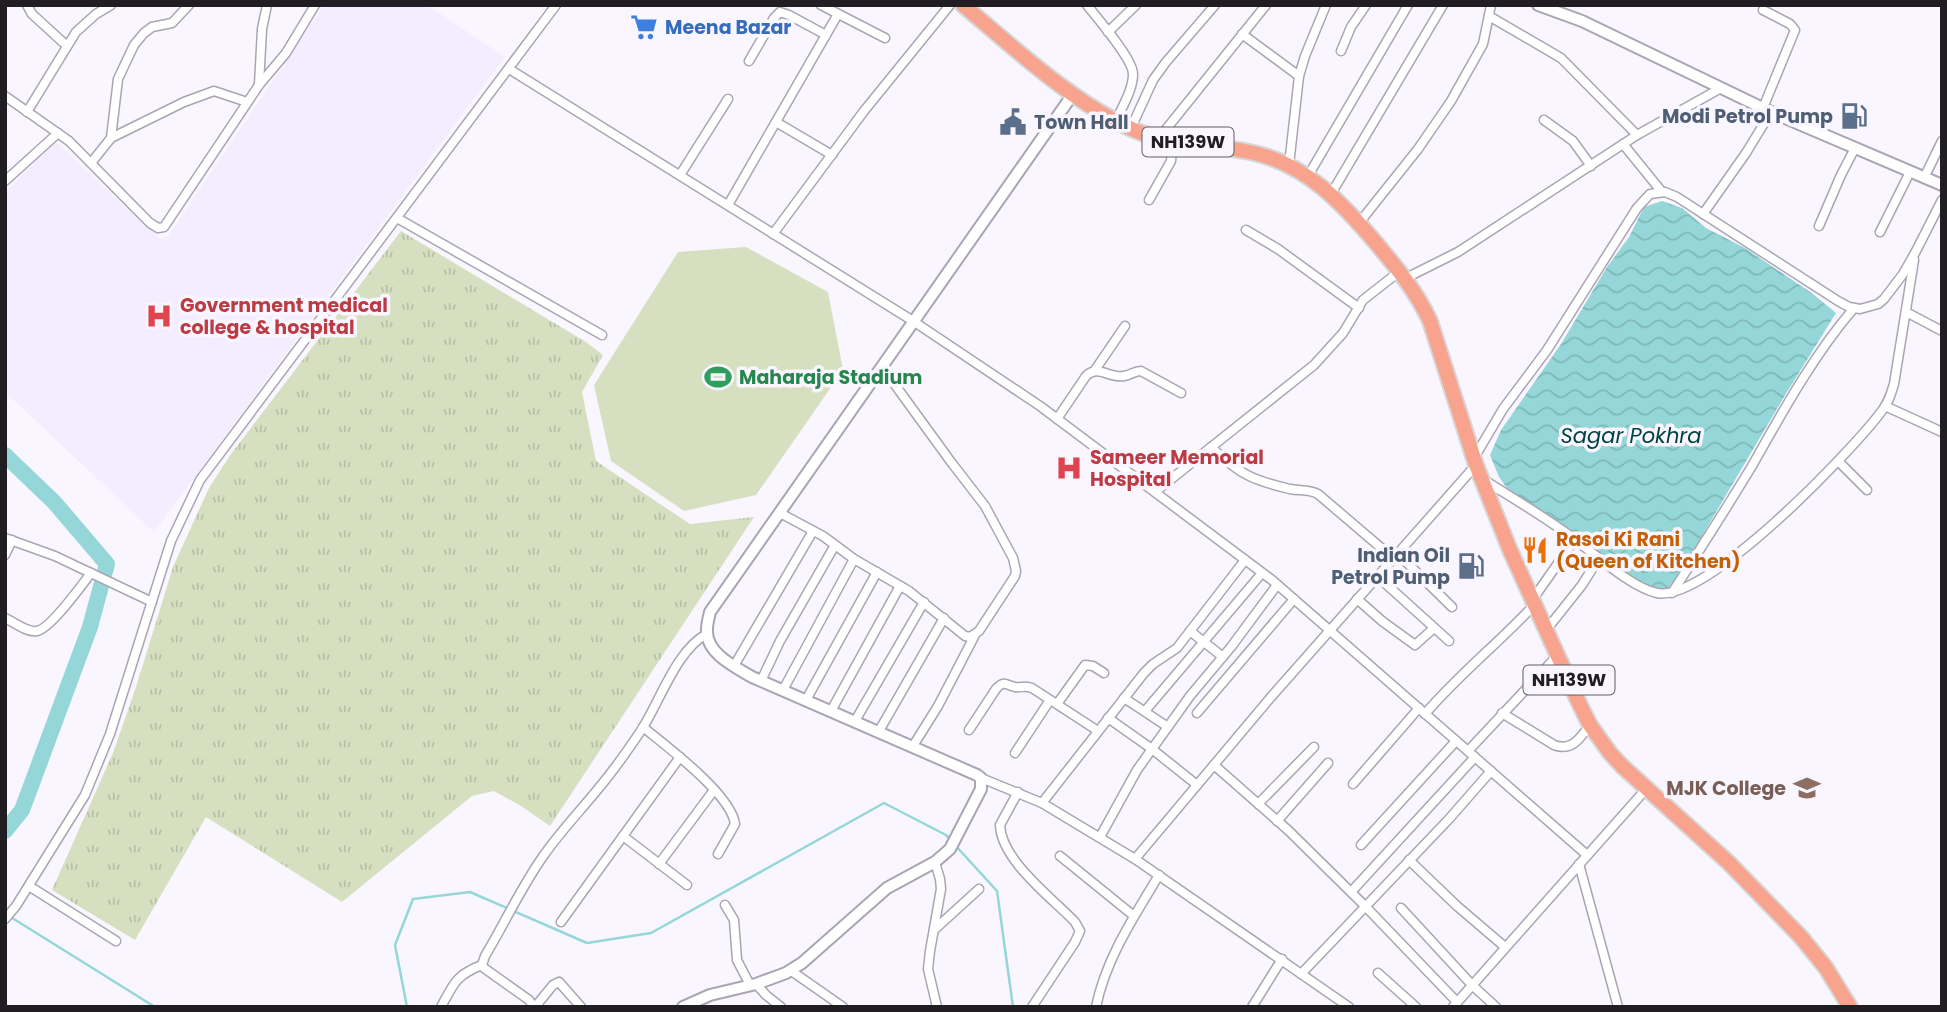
<svg xmlns="http://www.w3.org/2000/svg" width="1947" height="1012" viewBox="0 0 1947 1012" font-family="Poppins,sans-serif">
  <defs>
    <pattern id="park-tufts" width="24" height="20" patternUnits="userSpaceOnUse" patternTransform="scale(1.75)"><rect width="24" height="20" fill="#d6e0c1"/><path d="M3 7l-1-3M5 7V3M7 7l1-3M15 17l-1-3M17 17v-4M19 17l1-3" fill="none" stroke="#b7c0a6"/></pattern>
    <pattern id="water-waves" width="16" height="10" patternUnits="userSpaceOnUse" patternTransform="scale(1.75)"><rect width="16" height="10" fill="#95d7d8"/><path d="M0 5q4-4 8 0t8 0" fill="none" stroke="#80b8b9"/></pattern>
  </defs>
  <rect width="100%" height="100%" fill="#f9f6ff"/>
  <!-- built -->
  <polygon fill="#f3edff" points="324,5 427,5 505,57 154,532 5,392 5,193 55,141 160,239 168,236"/>
  <!-- green -->
  <polygon fill="#d6e0c1" points="746,247 828,292 843,370 756,495 684,511 611,461 594,385 678,252"/>
  <!-- park -->
  <polygon fill="url(#park-tufts)" points="401,231 586,342 603,355 582,392 596,461 690,524 754,517 550,826 521,806 494,791 472,796 342,902 206,817 135,940 52,890 113,753 136,687 173,567 209,488 231,454"/>
  <!-- water -->
  <polygon fill="url(#water-waves)" points="1662,201 1682,208 1706,228 1745,248 1813,294 1836,313 1784,397 1683,568 1667,590 1649,586 1619,570 1509,491 1499,477 1490,455 1501,430 1561,344 1607,267 1629,237 1644,207"/>
  <g fill="none" stroke-linecap="round" stroke-linejoin="round">
    <!-- stream -->
    <g stroke="#95d7d8" stroke-width="2.5">
      <polyline points="955,845 997,891 1013,1007"/>
      <polyline points="9,916 155,1007"/>
      <polyline points="407,1007 395,945 413,899 470,892 587,943 651,933 884,803 946,835 951,840"/>
    </g>
    <!-- river -->
    <polyline stroke="#95d7d8" stroke-width="16" points="5,455 54,502 107,564 90,627 22,810 5,831"/>
    <defs>
      <g id="street">
        <polyline points="27,5 32,14 67,46"/>
        <polyline points="821,5 885,38"/>
        <path d="M1087 5C1098 19 1133 59 1133 74 1133 90 1122 107 1116 121"/>
        <polyline points="1763,10 1790,24 1795,30 1763,108"/>
        <polyline points="1489,16 1561,58 1637,135"/>
        <polyline points="1108,32 1136,5"/>
        <polyline points="1242,34 1299,76"/>
        <polyline points="1341,51 1351,27 1366,5"/>
        <polyline points="749,61 774,18 780,12 789,15 826,35"/>
        <polyline points="509,69 913,321 1040,406 1272,580 1587,855"/>
        <polyline points="259,85 262,29 267,5"/>
        <polyline points="5,96 69,141 150,223 158,228 164,227 259,85 286,53 315,5"/>
        <polyline points="27,112 76,32 96,14 111,5"/>
        <polyline points="1544,120 1573,141 1591,166"/>
        <polyline points="776,122 832,155"/>
        <polyline points="1131,128 1153,80 1166,62 1215,5"/>
        <polyline points="111,138 184,102 214,91 247,102"/>
        <polyline points="1159,138 1266,5"/>
        <polyline points="1623,144 1662,192"/>
        <polyline points="91,163 111,138 118,79 134,45 144,33 152,27 172,23 189,5"/>
        <polyline points="1289,165 1299,76 1305,56 1326,5"/>
        <polyline points="680,175 728,99"/>
        <polyline points="1308,176 1408,5"/>
        <polyline points="1924,178 1942,141"/>
        <polyline points="5,181 58,133"/>
        <polyline points="1331,194 1443,5"/>
        <polyline points="1149,200 1171,161 1173,140"/>
        <polyline points="728,205 838,14"/>
        <polyline points="1703,214 1746,153 1771,112"/>
        <polyline points="397,218 602,335"/>
        <polyline points="1359,223 1418,149 1451,101 1483,44 1491,5"/>
        <polyline points="1819,226 1841,175 1855,148"/>
        <polyline points="1246,230 1278,249 1359,308"/>
        <polyline points="1880,232 1910,172"/>
        <polyline points="773,234 864,111 950,5"/>
        <polyline points="1406,278 1458,252 1637,135 1721,88"/>
        <polyline points="1906,312 1942,331"/>
        <polyline points="1095,370 1125,326"/>
        <polyline points="1885,406 1942,432"/>
        <path d="M1057 419 1086 376C1098 364 1110 379 1124 376 1131 375 1134 371 1141 371L1181 393"/>
        <path d="M1211 447C1240 474 1251 480 1290 489 1300 491 1309 489 1318 494L1393 558"/>
        <polyline points="1474,458 1503,409 1547,350 1637,208 1650,194 1665,192 1677,197 1838,301 1849,307 1860,309 1878,304 1884,299 1903,274 1915,253 1942,200"/>
        <polyline points="1838,461 1867,490"/>
        <path d="M1484 480C1514 499 1545 517 1573 538 1595 554 1632 588 1657 593 1706 603 1851 452 1881 412 1888 404 1891 394 1894 384L1914 260"/>
        <polyline points="1155,492 1314,365 1343,333 1363,300 1400,271"/>
        <polyline points="780,513 823,536 854,559 909,591 965,636 970,637 979,631 1015,576 1016,571 1013,558 985,506 951,462 882,367"/>
        <polyline points="5,538 55,556 152,602"/>
        <polyline points="1397,553 1452,607"/>
        <polyline points="5,555 12,540"/>
        <polyline points="1377,576 1449,641"/>
        <path d="M1672 593C1699 551 1726 509 1752 466 1783 411 1813 356 1854 308"/>
        <polyline points="1357,599 1382,621 1415,645 1434,628"/>
        <polyline points="1533,599 1575,539"/>
        <path d="M5 618C14 622 27 633 37 631 50 629 82 585 91 573"/>
        <polyline points="1547,629 1582,585 1599,558"/>
        <polyline points="1190,631 1223,657"/>
        <polyline points="734,666 813,531"/>
        <polyline points="761,681 780,641 835,545"/>
        <polyline points="783,690 854,559"/>
        <polyline points="1124,698 1168,727"/>
        <polyline points="806,700 877,572"/>
        <polyline points="1057,704 1085,665 1093,666 1104,673"/>
        <polyline points="831,711 900,586"/>
        <polyline points="1145,711 1262,573"/>
        <polyline points="1197,713 1294,599"/>
        <path d="M1502 713 1554 745C1572 752 1580 738 1590 725"/>
        <path d="M1425 714C1459 674 1500 642 1535 604"/>
        <polyline points="1108,718 1152,749 1197,785"/>
        <polyline points="855,721 924,602"/>
        <path d="M643 727C666 746 731 794 735 824L718 854"/>
        <path d="M969 730 996 689C1004 680 1006 685 1015 687 1022 688 1025 685 1032 688L1098 731"/>
        <polyline points="879,731 944,618"/>
        <polyline points="913,746 938,706 975,635"/>
        <polyline points="1468,751 1558,655"/>
        <polyline points="1015,753 1050,700"/>
        <polyline points="1214,765 1289,831 1365,906 1457,1002"/>
        <polyline points="981,778 1042,803 1135,859 1349,1007"/>
        <polyline points="1353,784 1419,708"/>
        <path d="M1018 792 1000 825C1001 860 1052 898 1075 922L1080 931 1075 942 1032 1007"/>
        <polyline points="1042,803 1144,673 1153,664 1177,648 1245,560"/>
        <polyline points="1258,804 1314,747"/>
        <polyline points="1277,821 1328,763"/>
        <polyline points="623,836 687,885"/>
        <polyline points="1100,837 1137,770 1190,696 1231,647 1277,585"/>
        <polyline points="1361,845 1456,741"/>
        <polyline points="1060,856 1134,916"/>
        <polyline points="1135,859 1271,697 1476,465"/>
        <polyline points="1409,860 1457,906 1505,947"/>
        <polyline points="935,862 940,879 941,889 930,951 928,969 937,1007"/>
        <polyline points="659,864 714,790"/>
        <polyline points="1579,864 1618,1007"/>
        <polyline points="29,886 116,941"/>
        <polyline points="1351,892 1475,757"/>
        <polyline points="725,905 734,920 737,960 750,985"/>
        <polyline points="1401,908 1472,985 1496,1007"/>
        <polyline points="5,919 16,906 85,795 110,734 171,541 200,480 556,5"/>
        <polyline points="561,922 680,757"/>
        <polyline points="934,930 979,889"/>
        <polyline points="790,970 843,1007"/>
        <polyline points="1378,973 1416,1007"/>
        <polyline points="1301,974 1449,819 1491,771"/>
        <polyline points="756,984 766,995 781,1007"/>
        <path d="M441 1007C454 983 456 975 482 965"/>
        <path d="M534 1007 529 1000 484 968 482 965 485 956C505 923 521 887 544 855 560 832 580 811 598 789 614 770 628 750 642 729 660 701 677 649 707 634"/>
        <polyline points="535,1007 553,985 559,982 581,1007"/>
        <path d="M1096 1007C1106 958 1134 917 1159 875"/>
        <polyline points="1252,1007 1282,959"/>
        <polyline points="1453,1007 1647,788"/>
      </g>
      <g id="secondary">
        <polyline points="1538,5 1582,21 1771,112 1942,185"/>
        <path d="M683 1007 710 995 756 984 786 973 802 963 887 888 935 862 950 849 981 789V778L977 775 752 677C735 667 705 653 707 629 707 623 709 617 710 612L1073 94"/>
      </g>
      <path id="highway" d="M963 5C1014 48 1073 103 1134 130 1172 146 1215 144 1254 153 1307 165 1342 203 1376 243 1397 268 1416 291 1430 321L1476 465 1510 550 1579 703 1590 725 1610 753 1622 766 1729 863 1801 937 1826 968 1850 1007"/>
    </defs>
    <!-- street casing -->
    <use href="#street" stroke="#aaa5b3" stroke-width="11"/>
    <!-- secondary casing -->
    <use href="#secondary" stroke="#aaa5b3" stroke-width="14"/>
    <!-- highway casing -->
    <use href="#highway" stroke="#d7d6d7" stroke-width="18"/>
    <!-- street -->
    <use href="#street" stroke="#fff" stroke-width="8"/>
    <!-- secondary -->
    <use href="#secondary" stroke="#fff" stroke-width="10"/>
    <!-- highway -->
    <use href="#highway" stroke="#f8a38e" stroke-width="14"/>
  </g>
  <!-- icons -->
  <defs>
    <symbol id="supermarket-bare" viewBox="-9 -9 18 18"><path d="M-6-5.5h2.5l.6 2H6L4.5 2H-2.5L-4.4-4H-6ZM-1.5 3.2a1.3 1.3 0 1 0 .1 0ZM3 3.2a1.3 1.3 0 1 0 .1 0Z" fill="#3f7fe0" stroke="#f9f6ff" stroke-width="2.5" paint-order="stroke"/></symbol>
    <symbol id="fuel-bare" viewBox="-9 -9 18 18"><path d="M-5.5-6h7V0h2V4h1.3V-2.5L3-4.5l.8-.8L6-3V5H2.5V1h-1V6h-7ZM-4.2-4.7v3.2H.2V-4.7Z" fill="#5c6f8a" stroke="#f9f6ff" stroke-width="2.5" paint-order="stroke"/></symbol>
    <symbol id="civic-bare" viewBox="-9 -9 18 18"><path d="M-.6-6.5H3V-4.5H.6V-3L4-1V1h2V6H-6V1h2V-1L-.6-3ZM-1.2 2.5V6h2.4V2.5Z" fill="#5c6f8a" stroke="#f9f6ff" stroke-width="2.5" paint-order="stroke"/></symbol>
    <symbol id="hospital-bare" viewBox="-9 -9 18 18"><path d="M-5-5h3v3.5h4V-5h3V5h-3V1.5h-4V5h-3Z" fill="#e0444e" stroke="#f9f6ff" stroke-width="2.5" paint-order="stroke"/></symbol>
    <symbol id="stadium-bare" viewBox="-9 -9 18 18"><path d="M0-5a6.5 5 0 1 0 0 10a6.5 5 0 1 0 0-10ZM-3.5-1.8h7v3.6h-7Z" fill="#2e9e5b" stroke="#f9f6ff" stroke-width="2.5" paint-order="stroke"/></symbol>
    <symbol id="restaurant-bare" viewBox="-9 -9 18 18"><path d="M-5-6h1v4h1v-4h1v4h1v-4h1v5L-1.5 .5V6h-2V.5L-5-1ZM5-6V6H3V1.5H1.5Q1.5-4 5-6Z" fill="#e8710a" stroke="#f9f6ff" stroke-width="2.5" paint-order="stroke"/></symbol>
    <symbol id="university-bare" viewBox="-9 -9 18 18"><path d="M0-5L7-2L0 1L-7-2ZM-4 1L0 2.5L4 1V4Q0 6-4 4Z" fill="#8d6e63" stroke="#f9f6ff" stroke-width="2.5" paint-order="stroke"/></symbol>
  </defs>
  <g fill-rule="evenodd">
    <use href="#supermarket-bare" x="625" y="8" width="38" height="38"/>
    <use href="#fuel-bare" x="1835" y="97" width="38" height="38"/>
    <use href="#civic-bare" x="994" y="103" width="38" height="38"/>
    <use href="#hospital-bare" x="140" y="297" width="38" height="38"/>
    <use href="#stadium-bare" x="699" y="358" width="38" height="38"/>
    <use href="#hospital-bare" x="1050" y="449" width="38" height="38"/>
    <use href="#restaurant-bare" x="1516" y="531" width="38" height="38"/>
    <use href="#fuel-bare" x="1452" y="547" width="38" height="38"/>
    <use href="#university-bare" x="1788" y="769" width="38" height="38"/>
  </g>
  <g text-anchor="middle" stroke-width="7" stroke-linejoin="round" paint-order="stroke">
    <!-- shield labels -->
    <g fill="#f9f6ff" stroke="#615f65" stroke-width="2">
      <rect x="1142.5" y="127.5" width="91" height="29" rx="5"/>
      <rect x="1523.5" y="665.5" width="91" height="29" rx="5"/>
    </g>
    <g font-size="18" font-weight="bold" fill="#201e23">
      <text x="1188" y="148">NH139W</text>
      <text x="1569" y="686">NH139W</text>
    </g>
    <!-- shop labels -->
    <g font-size="19" font-weight="bold" fill="#366cbe" stroke="#f9f6ff" text-anchor="start">
      <text x="665" y="34">Meena Bazar</text>
    </g>
    <!-- service labels -->
    <g font-size="19" font-weight="bold" fill="#4e5e75" stroke="#f9f6ff" text-anchor="end">
      <text x="1833" y="123">Modi Petrol Pump</text>
      <text x="1034" y="129" text-anchor="start">Town Hall</text>
      <text x="1450" y="562">Indian Oil<tspan x="1450" dy="22">Petrol Pump</tspan></text>
    </g>
    <!-- health labels -->
    <g font-size="19" font-weight="bold" fill="#be3a42" stroke="#f9f6ff" text-anchor="start">
      <text x="180" y="312">Government medical<tspan x="180" dy="22">college &amp; hospital</tspan></text>
      <text x="1090" y="464">Sameer Memorial<tspan x="1090" dy="22">Hospital</tspan></text>
    </g>
    <!-- leisure labels -->
    <g font-size="19" font-weight="bold" fill="#27864d" stroke="#f9f6ff" text-anchor="start">
      <text x="739" y="384">Maharaja Stadium</text>
    </g>
    <!-- food labels -->
    <g font-size="19" font-weight="bold" fill="#c56008" stroke="#f9f6ff" text-anchor="start">
      <text x="1556" y="546">Rasoi Ki Rani<tspan x="1556" dy="22">(Queen of Kitchen)</tspan></text>
    </g>
    <!-- education labels -->
    <g font-size="19" font-weight="bold" fill="#785e54" stroke="#f9f6ff" text-anchor="end">
      <text x="1786" y="795">MJK College</text>
    </g>
    <!-- water labels -->
    <g font-size="21" font-style="italic" fill="#004142" stroke="#f9f6ff">
      <text x="1631" y="443">Sagar Pokhra</text>
    </g>
  </g>
  <!-- border -->
  <rect width="1947" height="1012" fill="none" stroke="#201e23" stroke-width="14"/>
</svg>
